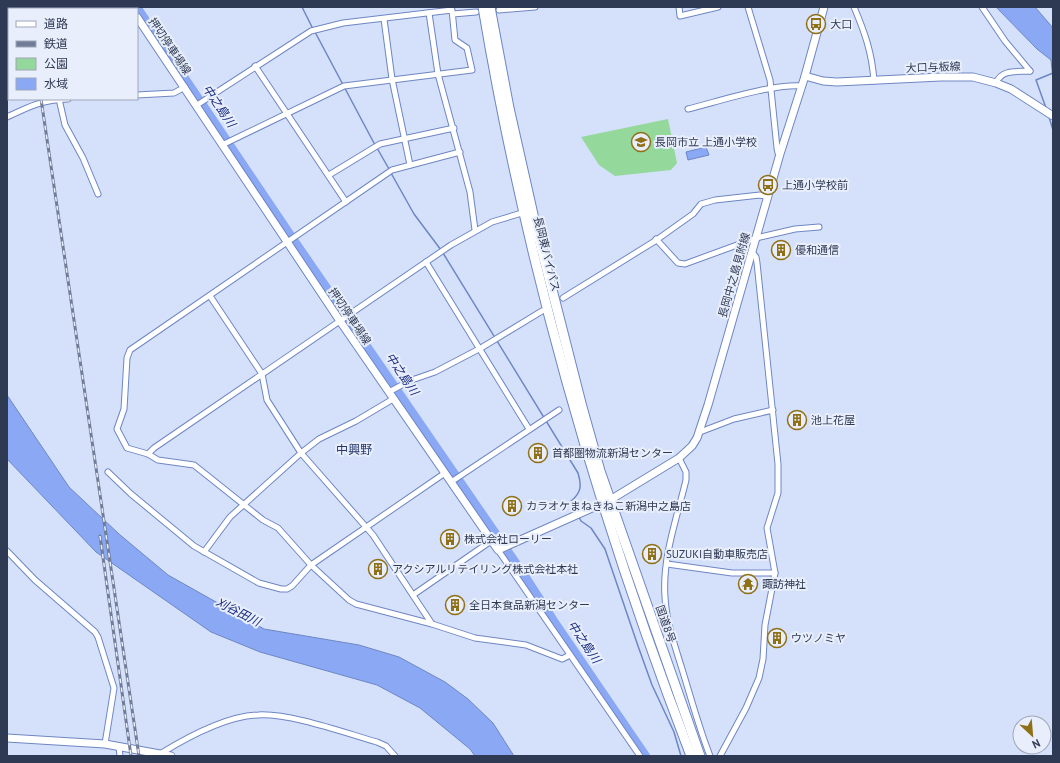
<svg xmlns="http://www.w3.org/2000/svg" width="1060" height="763" viewBox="0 0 1060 763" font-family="'PT Sans','Noto Sans JP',sans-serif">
  <rect width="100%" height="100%" fill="#d5e1fb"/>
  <!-- green -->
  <polygon fill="#94d89c" points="668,119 677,163 671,170 615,176 599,165 581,137"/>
  <!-- water -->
  <g fill="#8aa8f4" stroke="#6e87c4">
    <polygon points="996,7 1035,7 1053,28 1053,79 1051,60 1037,49"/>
    <polygon points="706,147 709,155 688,160 686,152"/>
    <polygon points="7,395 69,487 119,534 168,575 264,629 359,645 399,657 445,682 468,699 493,723 514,756 475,756 470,749 420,708 377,685 260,652 211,632 96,552 7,459"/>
  </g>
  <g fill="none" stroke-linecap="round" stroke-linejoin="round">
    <!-- stream -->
    <g stroke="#6e87c4" stroke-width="1.5">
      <polyline points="302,7 313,29"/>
      <polyline points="315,32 375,145"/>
      <polyline points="1046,108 1036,80 1053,73"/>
      <polyline points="1049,117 1053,130"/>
      <polyline points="377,148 389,169"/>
      <polyline points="391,173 414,214 441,250"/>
      <path d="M443 253 578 473C582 486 581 493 571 501L576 512"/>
      <polyline points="579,517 581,521 591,528 605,549 638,646 652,685 674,732 681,756"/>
    </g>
    <!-- river -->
    <polyline stroke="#8aa8f4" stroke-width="10" points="136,7 295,243 524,576 553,621 645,756"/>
    <defs>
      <g id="minor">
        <polyline points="679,7 680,16 718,7"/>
        <polyline points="748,7 770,80 777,148 778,153 780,154"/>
        <path d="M854 7C865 33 872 53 874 81"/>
        <polyline points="982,7 1005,41 1030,71"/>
        <polyline points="29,9 32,7"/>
        <polyline points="499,10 535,7"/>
        <polyline points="429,13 438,74 470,192 475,230"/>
        <polyline points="453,14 476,12"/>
        <polyline points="384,19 392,79 410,165"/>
        <polyline points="7,24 9,23"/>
        <polyline points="7,50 9,51"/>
        <polyline points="255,66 346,202"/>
        <path d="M996 83C1002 69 1016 72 1030 71"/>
        <polyline points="137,95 174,93 185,87"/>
        <polyline points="59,99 65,125 83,158 98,194"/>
        <polyline points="197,105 311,31 343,23 452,10 455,40 467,48 472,70 344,86 222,145"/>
        <path d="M688 109C720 101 771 84 802 86"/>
        <path d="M7 117C30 106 42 100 68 99"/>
        <polyline points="329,175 380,144 454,128"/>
        <polyline points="656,239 678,263 685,264 756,238 795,229 819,227"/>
        <polyline points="426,262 529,429"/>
        <polyline points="210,296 262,374 267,400 301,453 373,535 432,624 475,638 526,645 562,659 570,655"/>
        <polyline points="563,298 655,241 693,214 701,204 715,200 760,195 768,197"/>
        <polyline points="389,392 409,381 435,372 481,348 542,311"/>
        <polyline points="700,432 734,419 773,410"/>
        <polyline points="148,454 154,448 451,245 492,222 525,212"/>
        <path d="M679 458 686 472V480C677 518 662 558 665 597 666 621 675 646 682 669 691 698 699 728 710 756"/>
        <polyline points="108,472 131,494 194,546 259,583 281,589 287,589 292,586 311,565 445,473"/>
        <polyline points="451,482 559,410"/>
        <polyline points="498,550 640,756"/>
        <polyline points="7,551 35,580 95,632 98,637 114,688 105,744"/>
        <polyline points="204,552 230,517 301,453 319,439 356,421 393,399"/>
        <polyline points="667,564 732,573 775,573 767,528 778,493 778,464 757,263 756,257 752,252"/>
        <polyline points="413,595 491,541"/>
        <polyline points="432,624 356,604 349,600 311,565 278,528 263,520 194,465 158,460 148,454 127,448 117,429 124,409 127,358 130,350 392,170 460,152"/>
        <polyline points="119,747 120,756"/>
        <path d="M160 754C186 738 227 716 258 715 290 713 345 733 377 742L386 746 395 756"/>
        <polyline points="720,756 746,708 759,678 763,659 765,625 775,573"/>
      </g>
      <polyline id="tertiary" points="7,738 105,744 171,756"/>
      <g id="secondary">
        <polyline points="130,7 132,9"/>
        <polyline points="137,17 340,321 498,550 610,500 679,458 692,446 697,438 708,405 780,154 805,76 824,7"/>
        <polyline points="805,76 823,81 837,82 941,77 973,77 996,83 1011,89 1053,116"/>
      </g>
      <g id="trunk">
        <path d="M483 7C526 263 598 514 691 756"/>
        <polyline points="490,7 509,108 534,219 582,407 600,471 700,756"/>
      </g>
    </defs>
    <!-- minor casing -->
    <use href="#minor" stroke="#6e86c2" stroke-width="7"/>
    <!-- tertiary casing -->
    <use href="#tertiary" stroke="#6e86c2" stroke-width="9"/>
    <!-- secondary casing -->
    <use href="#secondary" stroke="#6e86c2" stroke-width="9"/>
    <!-- trunk casing -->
    <use href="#trunk" stroke="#6e86c2" stroke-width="11"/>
    <!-- minor -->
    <use href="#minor" stroke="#fff" stroke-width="5"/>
    <!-- tertiary -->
    <use href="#tertiary" stroke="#fff" stroke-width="7"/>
    <!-- secondary -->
    <use href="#secondary" stroke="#fff" stroke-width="7"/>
    <!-- trunk -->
    <use href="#trunk" stroke="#fff" stroke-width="9"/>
    <defs>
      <g id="rail">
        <polyline points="27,7 28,9"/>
        <polyline points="41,99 139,756"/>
        <polyline points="100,536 131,756"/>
      </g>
    </defs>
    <!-- rail casing -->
    <use href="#rail" stroke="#717d97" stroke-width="3"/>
    <!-- rail -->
    <use href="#rail" stroke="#e8eefb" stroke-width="1.5" stroke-dasharray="4.5" stroke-linecap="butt"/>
  </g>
  <!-- icons -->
  <defs>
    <symbol id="bus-ring" viewBox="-11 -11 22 22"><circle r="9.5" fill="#e8eefb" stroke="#907016" stroke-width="1.5"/><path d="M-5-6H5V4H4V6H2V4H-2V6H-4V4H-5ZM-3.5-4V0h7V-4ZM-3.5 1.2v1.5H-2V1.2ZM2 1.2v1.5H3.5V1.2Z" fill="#907016"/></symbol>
    <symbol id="school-ring" viewBox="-11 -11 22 22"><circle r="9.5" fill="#e8eefb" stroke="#907016" stroke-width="1.5"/><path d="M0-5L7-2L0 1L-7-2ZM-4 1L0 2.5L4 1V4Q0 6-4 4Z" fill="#907016"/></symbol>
    <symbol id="building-ring" viewBox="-11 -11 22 22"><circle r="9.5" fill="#e8eefb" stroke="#907016" stroke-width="1.5"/><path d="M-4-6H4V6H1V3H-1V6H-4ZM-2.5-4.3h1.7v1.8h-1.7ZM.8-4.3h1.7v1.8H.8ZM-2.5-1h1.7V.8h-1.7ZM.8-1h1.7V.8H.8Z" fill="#907016"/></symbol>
    <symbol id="temple-ring" viewBox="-11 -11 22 22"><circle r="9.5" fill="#e8eefb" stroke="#907016" stroke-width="1.5"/><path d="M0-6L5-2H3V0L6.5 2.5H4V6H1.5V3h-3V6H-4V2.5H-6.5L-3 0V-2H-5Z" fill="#907016"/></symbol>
  </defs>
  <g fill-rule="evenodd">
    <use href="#bus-ring" x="805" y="13" width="22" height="22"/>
    <use href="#school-ring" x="630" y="131" width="22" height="22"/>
    <use href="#bus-ring" x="757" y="174" width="22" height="22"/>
    <use href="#building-ring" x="770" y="239" width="22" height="22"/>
    <use href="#building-ring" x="786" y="409" width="22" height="22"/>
    <use href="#building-ring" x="527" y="442" width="22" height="22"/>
    <use href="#building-ring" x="501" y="495" width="22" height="22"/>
    <use href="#building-ring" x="439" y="528" width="22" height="22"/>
    <use href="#building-ring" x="641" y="543" width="22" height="22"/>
    <use href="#building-ring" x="367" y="558" width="22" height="22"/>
    <use href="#temple-ring" x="737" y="573" width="22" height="22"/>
    <use href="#building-ring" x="444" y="594" width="22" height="22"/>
    <use href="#building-ring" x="766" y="627" width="22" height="22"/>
  </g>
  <g text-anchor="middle" stroke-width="4" stroke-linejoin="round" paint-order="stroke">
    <!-- poi labels -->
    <g font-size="11" fill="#2e3953" stroke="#e8eefb" text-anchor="start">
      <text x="830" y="28">大口</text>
      <text x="655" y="146">長岡市立 上通小学校</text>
      <text x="782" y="189">上通小学校前</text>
      <text x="795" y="254">優和通信</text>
      <text x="811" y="424">池上花屋</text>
      <text x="552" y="457">首都圏物流新潟センター</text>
      <text x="526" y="510">カラオケまねきねこ新潟中之島店</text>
      <text x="464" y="543">株式会社ローリー</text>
      <text x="666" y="558">SUZUKI自動車販売店</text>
      <text x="392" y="573">アクシアルリテイリング株式会社本社</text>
      <text x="762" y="588">諏訪神社</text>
      <text x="469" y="609">全日本食品新潟センター</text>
      <text x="791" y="642">ウツノミヤ</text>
    </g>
    <!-- street labels -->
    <g font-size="11" fill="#2e3953" stroke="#e8eefb">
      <text transform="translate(170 46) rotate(56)" y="4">押切停車場線</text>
      <text transform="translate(933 67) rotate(-2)" y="4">大口与板線</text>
      <text transform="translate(547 254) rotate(76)" y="4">長岡東バイパス</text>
      <text transform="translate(734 275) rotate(-74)" y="4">長岡中之島見附線</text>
      <text transform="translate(350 316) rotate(56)" y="4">押切停車場線</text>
      <text transform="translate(666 624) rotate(71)" y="4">国道8号</text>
    </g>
    <!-- water labels -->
    <g font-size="12" font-style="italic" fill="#16297f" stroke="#e8eefb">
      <text transform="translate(219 106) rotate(56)" y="4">中之島川</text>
      <text transform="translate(402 374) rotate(56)" y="4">中之島川</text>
      <text transform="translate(238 612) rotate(27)" y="4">刈谷田川</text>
      <text transform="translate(584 642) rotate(56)" y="4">中之島川</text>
    </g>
    <!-- neighbourhood labels -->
    <g font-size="12" fill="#24366c" stroke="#e8eefb">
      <text x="354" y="454">中興野</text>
    </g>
  </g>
  <!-- border -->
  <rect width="1060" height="763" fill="none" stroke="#2e3953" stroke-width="16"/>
  <!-- legend -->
  <rect x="8" y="8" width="130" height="92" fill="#e8eefb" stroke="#9ea6b8"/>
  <rect x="16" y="21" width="20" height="6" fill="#ffffff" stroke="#9ea6b8"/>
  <text x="44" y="28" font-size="12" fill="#2e3953">道路</text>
  <rect x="16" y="41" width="20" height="6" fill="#717d97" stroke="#9ea6b8"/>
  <text x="44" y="48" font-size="12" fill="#2e3953">鉄道</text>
  <rect x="16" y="58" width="20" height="12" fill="#94d89c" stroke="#9ea6b8"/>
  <text x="44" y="68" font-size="12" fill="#2e3953">公園</text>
  <rect x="16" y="78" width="20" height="12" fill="#8aa8f4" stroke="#9ea6b8"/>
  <text x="44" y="88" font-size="12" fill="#2e3953">水域</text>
  <!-- north arrow -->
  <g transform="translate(1032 735) rotate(154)"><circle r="19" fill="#e8eefb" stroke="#9ea6b8"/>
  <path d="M0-3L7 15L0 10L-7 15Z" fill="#907016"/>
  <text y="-6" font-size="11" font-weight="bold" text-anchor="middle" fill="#2e3953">N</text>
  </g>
</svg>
